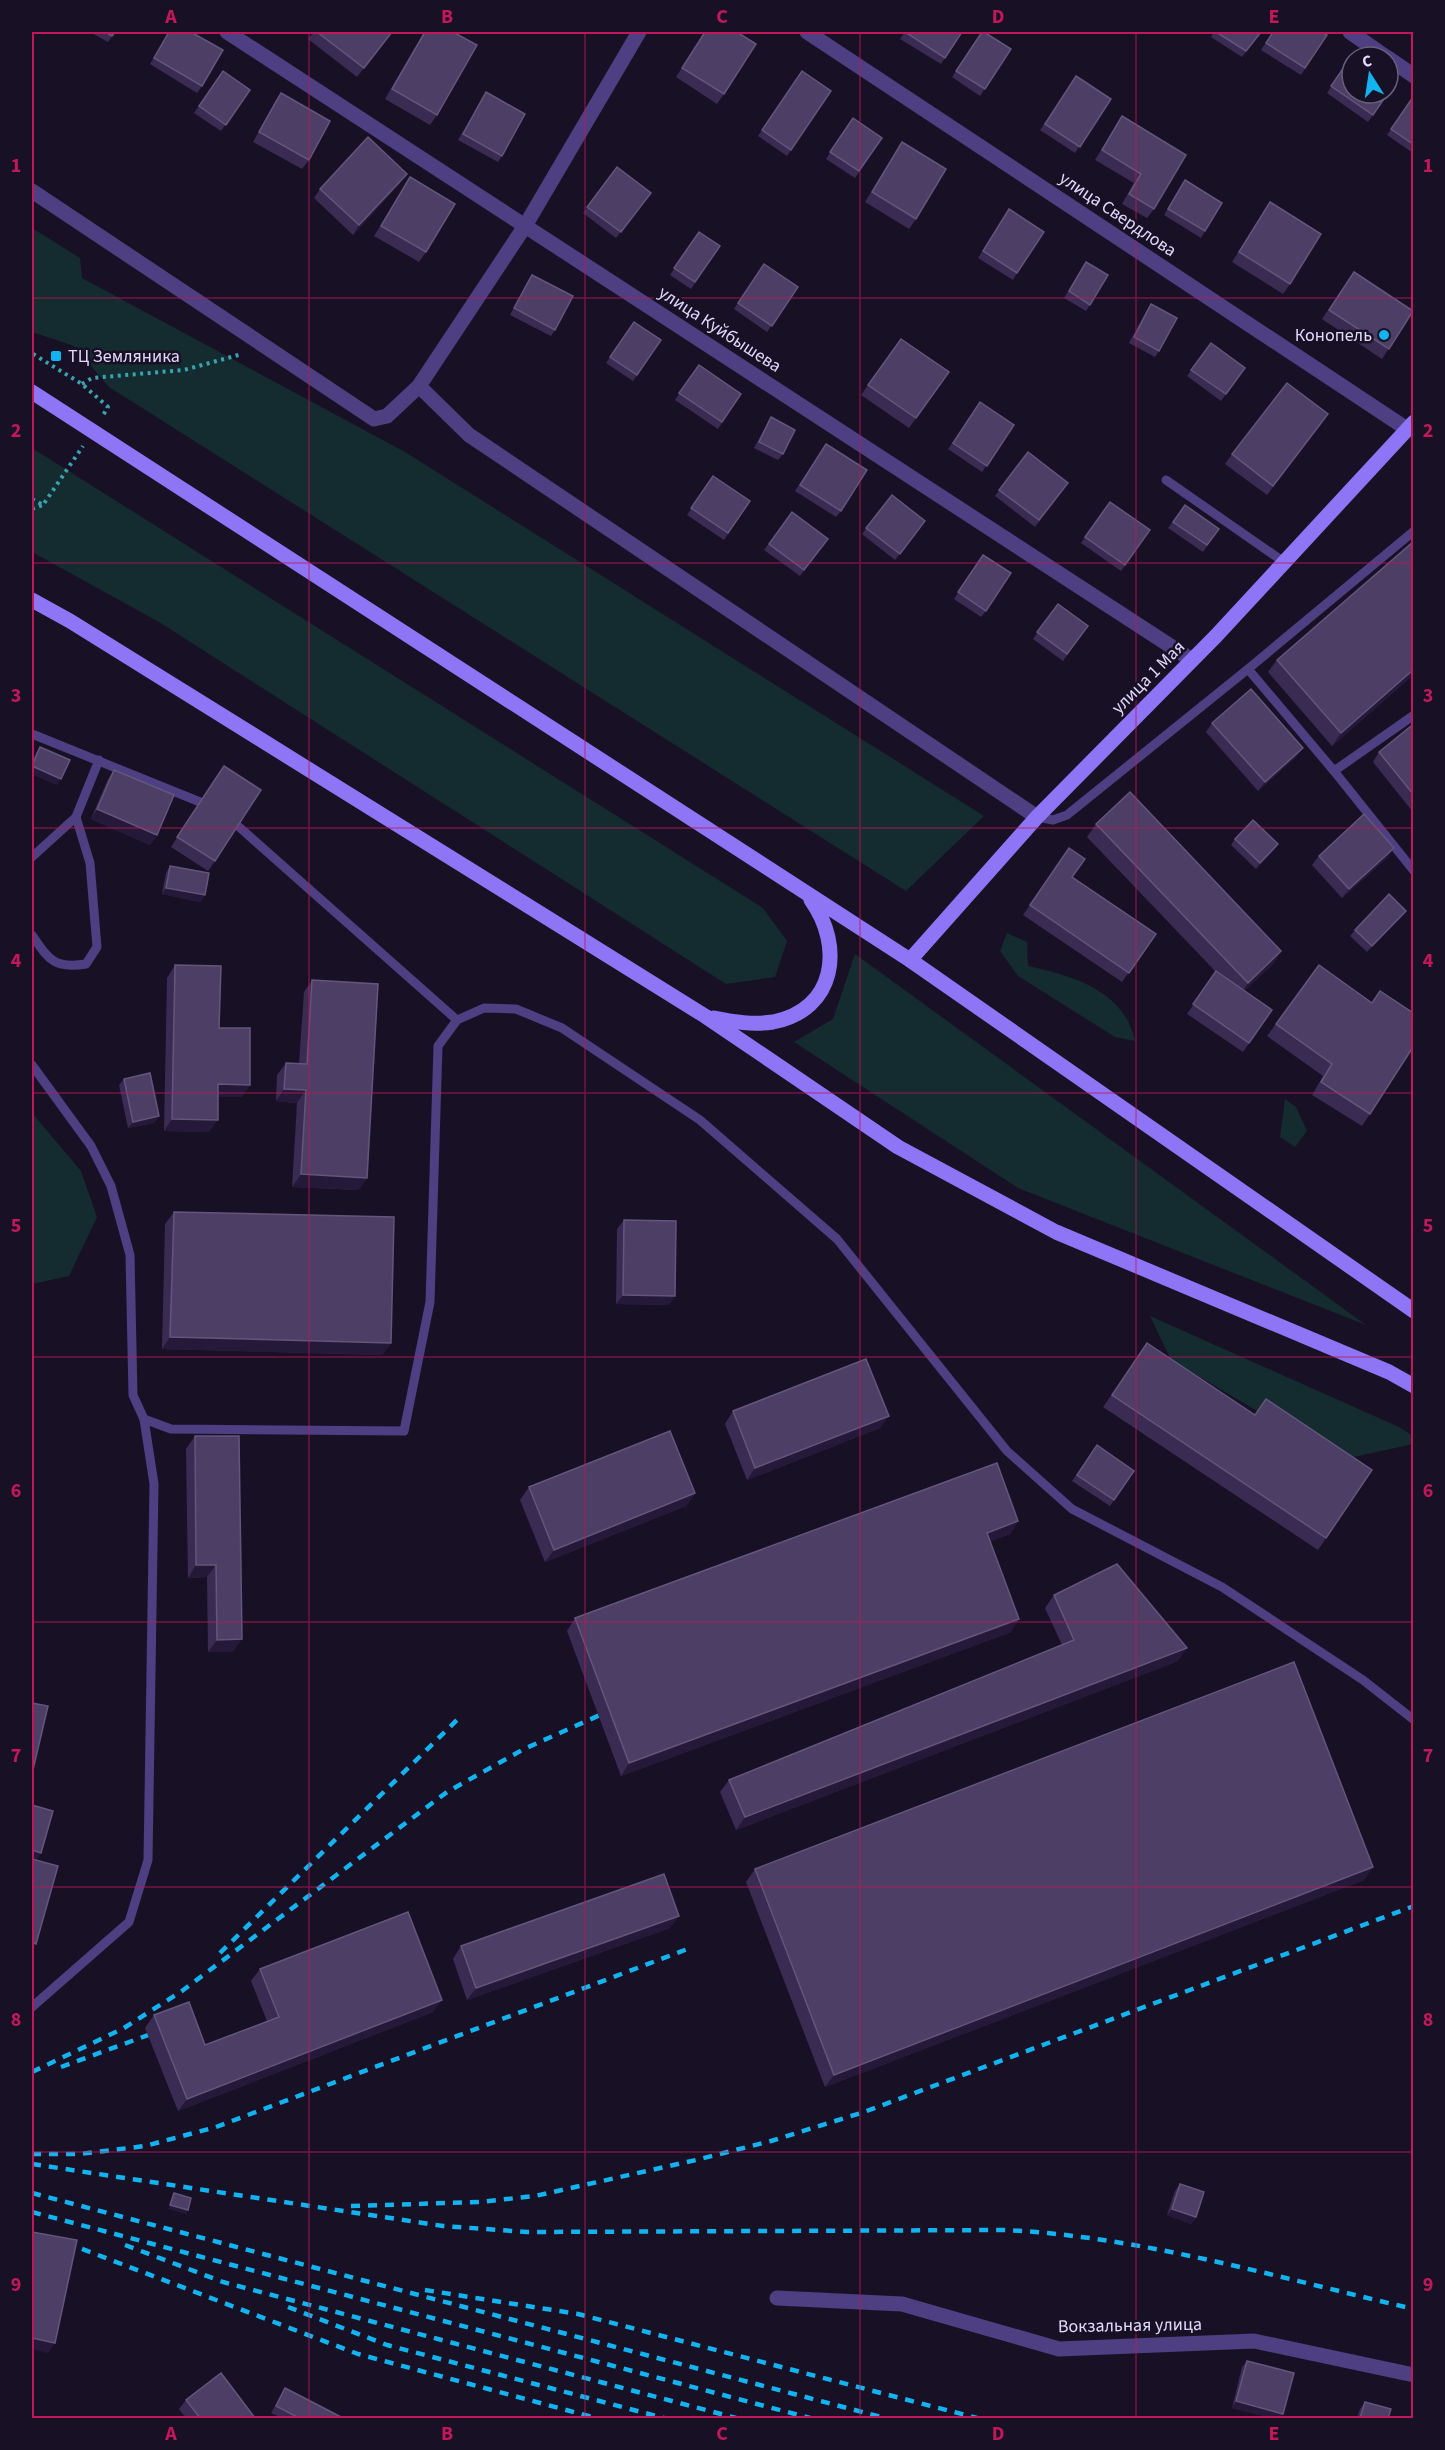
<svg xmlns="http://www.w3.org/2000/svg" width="1445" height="2450" viewBox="0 0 1445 2450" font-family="'Source Sans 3',sans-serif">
  <rect width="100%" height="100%" fill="#181126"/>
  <!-- green -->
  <g fill="#142b2f">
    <polygon points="32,228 80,258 82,278 405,452 984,816 906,891 109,387 74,346 32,332"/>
    <polygon points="32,448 763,908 787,941 775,977 726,984 159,622 32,552"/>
    <path d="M1007 933 1027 942 1028 966C1073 976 1124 990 1135 1041L1115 1037 1018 976 1000 951Z"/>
    <polygon points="855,954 1366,1325 1018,1188 794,1042 833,1019"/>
    <polygon points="1285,1099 1296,1107 1307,1131 1295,1147 1280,1137"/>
    <polygon points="32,1113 81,1171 97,1217 69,1276 32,1284"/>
    <polygon points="1150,1316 1399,1427 1413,1436 1413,1444 1340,1460 1171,1360"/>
  </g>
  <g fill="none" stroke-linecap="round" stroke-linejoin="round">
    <!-- path -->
    <g stroke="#38a4b1" stroke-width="4" stroke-dasharray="3 4.5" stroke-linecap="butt">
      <polyline points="33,354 82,384 108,407 102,417"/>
      <polyline points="82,384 92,378 184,370 242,354"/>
      <polyline points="32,499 43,505 83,446"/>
      <polyline points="32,509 43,505"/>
    </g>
    <!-- lane -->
    <g stroke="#4d3f81" stroke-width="9">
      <polyline points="1166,480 1284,562"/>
      <polyline points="1248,669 1334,771"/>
      <polyline points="1414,715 1334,771 1414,871"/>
      <polyline points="32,734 210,806"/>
      <polyline points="1037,817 1053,820 1067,815 1248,669 1414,531"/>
      <polyline points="229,818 457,1020"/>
      <polyline points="32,857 76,817 99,760"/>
      <path d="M32 935C49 960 54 969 86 964L97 947 90 863 76 817"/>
      <polyline points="32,1065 91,1146 111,1186 130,1255 133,1395 144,1419 171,1429 404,1431 430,1302 438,1046 457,1020 484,1008 516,1009 562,1028 700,1120 837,1239 1007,1451 1072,1509 1222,1587 1363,1680 1414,1720"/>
      <polyline points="32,2007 129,1922 148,1860 154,1484 144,1419"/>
    </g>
    <!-- street -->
    <g stroke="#4d3f81" stroke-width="15">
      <polyline points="227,32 1192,660"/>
      <polyline points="807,32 1407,429"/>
      <polyline points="1350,32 1386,57"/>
      <polyline points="1388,58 1414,76"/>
      <polyline points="32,191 374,419 387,416 419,386 525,226 639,32"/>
      <polyline points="419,386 469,435 1037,817"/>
      <polyline points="777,2298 902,2304 1059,2349 1254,2341 1414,2375"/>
    </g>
    <!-- secondary -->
    <g stroke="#8e75f6" stroke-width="15">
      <polyline points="32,392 910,960 1414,1311"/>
      <polyline points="32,600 70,621 705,1016 898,1147 1056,1232 1389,1372 1414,1386"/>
      <polyline points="910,960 1037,817 1216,636 1414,422"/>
      <path d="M714 1018C734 1022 753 1025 773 1022 836 1010 844 946 811 900"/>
    </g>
    <!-- rail -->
    <g stroke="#11b4f0" stroke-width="4.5" stroke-dasharray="9 8" stroke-linecap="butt">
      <polyline points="220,1953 460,1717"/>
      <polyline points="61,2067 151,2034"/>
      <polyline points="32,2072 124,2028 182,1991 447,1792 524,1749 600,1715"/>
      <polyline points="32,2154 80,2154 145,2146 216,2127 693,1947"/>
      <path d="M32 2164 443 2226 527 2232 1006 2230C1144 2237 1279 2278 1414 2309"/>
      <polyline points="32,2193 885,2418"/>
      <polyline points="351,2206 479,2202 535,2196 696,2160 771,2141 864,2112 1414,1906"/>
      <polyline points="32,2212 810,2418"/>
      <polyline points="32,2241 69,2244 358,2354 596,2418"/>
      <polyline points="125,2245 223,2282 736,2418"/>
      <polyline points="425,2290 578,2314 977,2418"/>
      <polyline points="288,2307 387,2345 664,2418"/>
    </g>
  </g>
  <!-- wall -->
  <g fill="#3a2b52">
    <polygon points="90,32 115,32 108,42"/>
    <polygon points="169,32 191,32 202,86 197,93 150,64"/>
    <polygon points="314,32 392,32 357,77 308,39"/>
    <polygon points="424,32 453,32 437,115 430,125 385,99"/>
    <polygon points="705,32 737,32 724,94 717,104 676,77"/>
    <polygon points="905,32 945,58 941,64 900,39"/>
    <polygon points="982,32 1011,49 980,96 952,77"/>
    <polygon points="1214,32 1262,32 1242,57 1211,37"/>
    <polygon points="1273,32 1327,35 1301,75 1261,50"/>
    <polygon points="1353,54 1388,93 1368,122 1327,93"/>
    <polygon points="223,71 250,90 221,131 194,113"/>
    <polygon points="802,71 831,91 787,156 758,136"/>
    <polygon points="1076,76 1111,99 1075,153 1040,130"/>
    <polygon points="486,92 502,156 498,162 458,140"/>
    <polygon points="281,93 309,160 302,169 253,142 274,103"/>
    <polygon points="1413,97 1413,153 1387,135"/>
    <polygon points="1122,116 1154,209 1147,218 1122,204 1134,183 1095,160"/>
    <polygon points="853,118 882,138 855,178 826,159"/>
    <polygon points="902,142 916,219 909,229 865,202"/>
    <polygon points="617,167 651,193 616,238 583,213"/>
    <polygon points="410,177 426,252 419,262 374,236"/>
    <polygon points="1185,180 1205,231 1201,238 1164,215"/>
    <polygon points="400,183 353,235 314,198 320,189"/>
    <polygon points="1270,202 1290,284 1283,294 1232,262"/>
    <polygon points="1005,216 1017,273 1013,280 978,258"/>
    <polygon points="699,232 720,246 691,289 670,275"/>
    <polygon points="1086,262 1090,305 1086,311 1064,298"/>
    <polygon points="764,264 798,287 767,332 734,309"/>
    <polygon points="1354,272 1413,311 1382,359 1322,319"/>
    <polygon points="532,275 555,330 551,336 510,315 528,281"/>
    <polygon points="1151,304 1159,351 1155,357 1129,343 1147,310"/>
    <polygon points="634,322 661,340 633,381 606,363"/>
    <polygon points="901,339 949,372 909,428 861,395"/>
    <polygon points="1211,343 1245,368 1221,401 1187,376"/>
    <polygon points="699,365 741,394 718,429 675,400"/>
    <polygon points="980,402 1014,425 982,472 948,449"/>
    <polygon points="771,417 783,454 778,460 754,448 767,424"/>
    <polygon points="1322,423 1267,495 1225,464 1232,454"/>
    <polygon points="826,444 841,511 836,517 795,491"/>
    <polygon points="1028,452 1064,489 1035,527 995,496"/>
    <polygon points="713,476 750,501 724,540 687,515"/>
    <polygon points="892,495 925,521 895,560 862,534"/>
    <polygon points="1110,502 1150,530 1121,571 1081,543"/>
    <polygon points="1185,505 1219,529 1203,552 1168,528"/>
    <polygon points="792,512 828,539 800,576 764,550"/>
    <polygon points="1413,542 1413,675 1332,746 1268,672 1277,660"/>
    <polygon points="983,555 986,611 981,617 954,599"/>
    <polygon points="1058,604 1088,626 1063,661 1033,639"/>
    <polygon points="1212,723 1296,757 1258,791 1206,732"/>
    <polygon points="1413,729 1413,812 1373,762 1379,752"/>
    <polygon points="40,747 57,785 32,774 32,763 36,753"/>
    <polygon points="114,770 157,835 150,845 91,819 108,779"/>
    <polygon points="217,775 215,861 208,871 171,847"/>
    <polygon points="1096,824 1281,951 1273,964 1244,991 1272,1010 1243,1052 1187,1014 1216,972 1087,837"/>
    <polygon points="1235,839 1278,844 1274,850 1256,869 1231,845"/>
    <polygon points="1069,848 1072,877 1156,934 1122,982 1023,915"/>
    <polygon points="1319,856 1388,857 1342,898 1312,865"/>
    <polygon points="170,866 205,895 200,902 162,894 166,873"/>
    <polygon points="1406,911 1401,917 1367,952 1350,936 1355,930"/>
    <polygon points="175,965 219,1028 250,1085 241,1097 218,1097 209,1132 164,1131 167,978"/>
    <polygon points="1319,965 1372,1003 1380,991 1370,1114 1362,1126 1312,1095 1323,1076 1267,1036"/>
    <polygon points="312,980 367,1178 358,1190 292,1187 297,1103 276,1101 277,1075 286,1063 299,1064 304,992"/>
    <polygon points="124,1079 159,1116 154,1123 128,1128 119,1085"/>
    <polygon points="174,1212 391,1343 382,1355 162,1349 165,1224"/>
    <polygon points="624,1220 669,1305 616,1304 617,1229"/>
    <polygon points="1147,1343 1255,1415 1372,1470 1318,1550 1103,1407"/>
    <polygon points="733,1411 880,1428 747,1480 725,1424"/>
    <polygon points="195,1436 233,1652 208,1652 207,1577 188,1578 186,1449"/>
    <polygon points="1097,1445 1134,1471 1110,1506 1072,1481"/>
    <polygon points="529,1487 695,1493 686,1506 545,1562 520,1500"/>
    <polygon points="1018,1521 1010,1534 990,1541 1011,1632 621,1776 567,1631 575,1618"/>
    <polygon points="1054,1595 1178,1661 736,1830 720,1792 729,1780 1062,1645 1045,1608"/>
    <polygon points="755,1869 1364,1880 825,2087 746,1882"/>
    <polygon points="670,1928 467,2000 453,1959 461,1946"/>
    <polygon points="260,1969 433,2012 178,2111 145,2028 154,2015 205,2045 267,2021 251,1981"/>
    <polygon points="1180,2184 1196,2217 1191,2224 1167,2215 1175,2191"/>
    <polygon points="1247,2361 1283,2414 1280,2418 1272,2418 1232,2408 1242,2367"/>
    <polygon points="285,2388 343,2418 282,2418 271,2413"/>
    <polygon points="186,2400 255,2418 186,2418 179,2409"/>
    <polygon points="1365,2402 1388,2418 1357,2418 1360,2409"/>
  </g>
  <!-- shaded-wall -->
  <g fill="#251939">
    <polygon points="407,174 400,183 353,235 359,225"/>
    <polygon points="1413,670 1413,675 1332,746 1341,733"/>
    <polygon points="1303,748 1296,757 1258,791 1265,782"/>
    <polygon points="32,766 61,779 57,785 32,774"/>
    <polygon points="97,809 157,835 150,845 91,819"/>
    <polygon points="1278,844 1274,850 1256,869 1260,863"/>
    <polygon points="1394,848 1388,857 1342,898 1349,889"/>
    <polygon points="166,888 205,895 200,902 162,894"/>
    <polygon points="1406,911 1401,917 1367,952 1372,946"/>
    <polygon points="1281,951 1273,964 1239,996 1248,983"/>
    <polygon points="218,1084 250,1085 241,1097 210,1097"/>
    <polygon points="284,1089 306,1090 297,1103 276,1101"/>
    <polygon points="159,1116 154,1123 128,1128 133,1122"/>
    <polygon points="172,1119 218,1120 209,1132 164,1131"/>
    <polygon points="301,1174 367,1178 358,1190 292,1187"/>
    <polygon points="623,1295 675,1296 669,1305 616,1304"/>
    <polygon points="170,1337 391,1343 382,1355 162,1349"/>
    <polygon points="889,1416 880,1428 747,1480 755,1468"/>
    <polygon points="695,1493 686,1506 545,1562 554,1550"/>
    <polygon points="1018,1521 1010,1534 979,1546 987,1533"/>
    <polygon points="196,1565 216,1565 207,1577 188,1578"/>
    <polygon points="1019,1619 1011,1632 621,1776 629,1763"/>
    <polygon points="242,1639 233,1652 208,1652 217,1640"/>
    <polygon points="1187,1648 1178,1661 736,1830 745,1817"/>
    <polygon points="32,1850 41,1853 35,1863 32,1862"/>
    <polygon points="1373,1867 1364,1880 825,2087 834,2075"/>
    <polygon points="679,1916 670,1928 467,2000 476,1988"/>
    <polygon points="32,1942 36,1944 32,1950"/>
    <polygon points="442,2000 433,2012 178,2111 187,2099"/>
    <polygon points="170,2205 188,2210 186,2214 168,2209"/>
    <polygon points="1172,2209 1196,2217 1191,2224 1167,2215"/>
    <polygon points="32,2338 55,2343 48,2353 32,2349"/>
    <polygon points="1236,2401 1283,2414 1280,2418 1272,2418 1232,2408"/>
  </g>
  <!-- building -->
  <g fill="#4c3e64" stroke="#63567c" stroke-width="1.5">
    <polygon points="105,32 115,32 112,36"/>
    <polygon points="169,32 191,32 223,50 202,86 154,58"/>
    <polygon points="317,32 392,32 364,68"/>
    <polygon points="425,32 453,32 477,45 437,115 392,89"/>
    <polygon points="705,32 737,32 756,44 724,94 682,68"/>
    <polygon points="905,32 962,32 945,58"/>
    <polygon points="982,32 984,32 1011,49 985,89 956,71"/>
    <polygon points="1216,32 1261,32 1246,51"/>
    <polygon points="1273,32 1321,32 1327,35 1305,68 1266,43"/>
    <polygon points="1353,54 1358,57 1352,57 1352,93 1388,93 1373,115 1331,86"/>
    <polygon points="223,71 250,90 226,125 199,106"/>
    <polygon points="802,71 831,91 791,150 762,130"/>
    <polygon points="1076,76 1111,99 1080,147 1045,124"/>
    <polygon points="1388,77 1395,82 1388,93"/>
    <polygon points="486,92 525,114 502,156 463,134"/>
    <polygon points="281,93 330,121 309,160 259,132"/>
    <polygon points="1413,97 1413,144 1391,129"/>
    <polygon points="1122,116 1186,155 1154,209 1129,194 1141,174 1102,150"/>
    <polygon points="853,118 882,138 859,171 830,152"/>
    <polygon points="368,137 407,174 359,225 320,189"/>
    <polygon points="902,142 946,169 916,219 872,192"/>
    <polygon points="617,167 651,193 621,232 587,207"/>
    <polygon points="410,177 455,204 426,252 381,226"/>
    <polygon points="1185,180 1222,203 1205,231 1168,209"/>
    <polygon points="1270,202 1321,234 1290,284 1239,252"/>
    <polygon points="1009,209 1044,232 1017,273 983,251"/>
    <polygon points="699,232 720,246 695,282 674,268"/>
    <polygon points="1086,262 1108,275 1090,305 1069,291"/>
    <polygon points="764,264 798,287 772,326 738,303"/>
    <polygon points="1354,272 1413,311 1389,349 1329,310"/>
    <polygon points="532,275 573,296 555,330 514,308"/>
    <polygon points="1151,304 1177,318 1159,351 1134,337"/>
    <polygon points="634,322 661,340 637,375 610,357"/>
    <polygon points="901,339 949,372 916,418 868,385"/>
    <polygon points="1211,343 1245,368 1226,394 1191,370"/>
    <polygon points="699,365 741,394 722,422 679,393"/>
    <polygon points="1287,383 1328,414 1273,486 1232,454"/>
    <polygon points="980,402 1014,425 987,466 953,443"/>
    <polygon points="771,417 795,430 783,454 759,442"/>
    <polygon points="826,444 867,470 841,511 800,485"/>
    <polygon points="1028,452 1068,483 1039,520 999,490"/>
    <polygon points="713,476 750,501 728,533 691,508"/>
    <polygon points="892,495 925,521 900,554 866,528"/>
    <polygon points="1110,502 1150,530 1125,565 1085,537"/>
    <polygon points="1185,505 1219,529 1207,545 1173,522"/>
    <polygon points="792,512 828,539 804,570 769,544"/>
    <polygon points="1413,542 1413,670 1341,733 1277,660"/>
    <polygon points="983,555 1011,573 986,611 958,592"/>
    <polygon points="1058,604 1088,626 1067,654 1037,632"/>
    <polygon points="1251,689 1303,748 1265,782 1212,723"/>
    <polygon points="1411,726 1413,729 1413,794 1379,752"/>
    <polygon points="40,747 70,760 61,779 32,766"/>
    <polygon points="224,766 261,790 215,861 177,837"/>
    <polygon points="114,770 174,795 157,835 97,809"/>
    <polygon points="1130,792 1281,951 1248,983 1096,824"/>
    <polygon points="1364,814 1394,848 1349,889 1319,856"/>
    <polygon points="1253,820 1278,844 1260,863 1235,839"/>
    <polygon points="1069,848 1085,859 1072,877 1156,934 1129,973 1030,905"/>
    <polygon points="170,866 209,873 205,895 166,888"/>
    <polygon points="1389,894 1406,911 1372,946 1355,930"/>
    <polygon points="175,965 221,966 219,1028 250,1028 250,1085 218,1084 218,1120 172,1119"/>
    <polygon points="1319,965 1372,1003 1380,991 1413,1013 1413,1047 1370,1114 1321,1082 1332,1064 1276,1024"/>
    <polygon points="1216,971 1272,1010 1249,1043 1193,1004"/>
    <polygon points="312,980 378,984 367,1178 301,1174 306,1090 284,1089 286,1063 307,1064"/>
    <polygon points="150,1073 159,1116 133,1122 124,1079"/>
    <polygon points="174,1212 394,1217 391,1343 170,1337"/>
    <polygon points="624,1220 676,1221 675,1296 623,1295"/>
    <polygon points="1147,1343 1255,1415 1266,1399 1372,1470 1326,1538 1112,1395"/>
    <polygon points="866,1359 889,1416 755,1468 733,1411"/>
    <polygon points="670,1431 695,1493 554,1550 529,1487"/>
    <polygon points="195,1436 239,1436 242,1639 217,1640 216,1565 196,1565"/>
    <polygon points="1097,1445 1134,1471 1114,1500 1077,1475"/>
    <polygon points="997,1463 1018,1521 987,1533 1019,1619 629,1763 575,1618"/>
    <polygon points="1117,1564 1187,1648 745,1817 729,1780 1074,1640 1054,1595"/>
    <polygon points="1294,1662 1373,1867 834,2075 755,1869"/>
    <polygon points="32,1703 48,1706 32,1774"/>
    <polygon points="32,1805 53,1811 41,1853 32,1850"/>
    <polygon points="32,1859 58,1866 36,1944 32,1942"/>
    <polygon points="664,1874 679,1916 476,1988 461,1946"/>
    <polygon points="408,1912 442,2000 187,2099 154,2015 189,2002 205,2045 279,2017 260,1969"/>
    <polygon points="1180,2184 1204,2192 1196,2217 1172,2209"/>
    <polygon points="174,2193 191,2198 188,2210 170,2205"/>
    <polygon points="32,2232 77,2240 55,2343 32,2338"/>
    <polygon points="1247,2361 1294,2373 1283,2414 1236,2401"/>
    <polygon points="221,2373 255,2418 200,2418 186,2400"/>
    <polygon points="285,2388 343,2418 299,2418 276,2406"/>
    <polygon points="1365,2402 1391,2409 1388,2418 1360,2418"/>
  </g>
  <!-- grid -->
  <path fill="none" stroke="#c2185b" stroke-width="1.5" stroke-opacity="0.55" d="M309 32V2418M585 32V2418M860 32V2418M1136 32V2418M32 298H1414M32 563H1414M32 828H1414M32 1093H1414M32 1357H1414M32 1622H1414M32 1887H1414M32 2152H1414"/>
  <!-- markers -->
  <g fill="#11b4f0" stroke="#181126" stroke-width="2">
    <circle cx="1384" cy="335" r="6"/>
    <rect x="50" y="350" width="12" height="12" rx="3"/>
  </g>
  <g text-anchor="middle" stroke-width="5" stroke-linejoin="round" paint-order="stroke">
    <!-- street labels -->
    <g font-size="18" fill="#e2d8fc" stroke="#181126">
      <text transform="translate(1118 214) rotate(34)" y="6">улица Свердлова</text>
      <text transform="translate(720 329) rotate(33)" y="6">улица Куйбышева</text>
      <text transform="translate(1148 677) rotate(-45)" y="6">улица 1 Мая</text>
      <text transform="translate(1130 2325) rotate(-1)" y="6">Вокзальная улица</text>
    </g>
    <!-- poi labels -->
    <g font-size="18" fill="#e2d8fc" stroke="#181126" text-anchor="end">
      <text x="1372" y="341">Конопель</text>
      <text x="68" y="362" text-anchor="start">ТЦ Земляника</text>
    </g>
  </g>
  <!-- border -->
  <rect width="1445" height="2450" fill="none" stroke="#181126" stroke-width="66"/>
  <!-- north arrow -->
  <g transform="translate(1370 75) rotate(348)"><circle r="28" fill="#181126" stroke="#69617c" stroke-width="1.5"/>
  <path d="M0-4.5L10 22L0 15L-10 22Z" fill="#11b4f0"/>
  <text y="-9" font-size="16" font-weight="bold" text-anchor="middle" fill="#e2d8fc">С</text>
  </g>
  <rect x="33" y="33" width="1379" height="2384" fill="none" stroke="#c2185b" stroke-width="2"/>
  <g font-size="20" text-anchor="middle" font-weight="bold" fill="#c2185b">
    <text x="171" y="23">A</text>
    <text x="447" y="23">B</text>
    <text x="722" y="23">C</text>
    <text x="998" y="23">D</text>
    <text x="1274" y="23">E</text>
    <text x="16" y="172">1</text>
    <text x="1428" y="172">1</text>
    <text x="16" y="437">2</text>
    <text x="1428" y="437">2</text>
    <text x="16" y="702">3</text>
    <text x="1428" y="702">3</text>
    <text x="16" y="967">4</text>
    <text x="1428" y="967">4</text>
    <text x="16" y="1232">5</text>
    <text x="1428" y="1232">5</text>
    <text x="16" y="1497">6</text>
    <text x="1428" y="1497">6</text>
    <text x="16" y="1762">7</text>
    <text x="1428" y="1762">7</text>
    <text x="16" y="2026">8</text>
    <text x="1428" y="2026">8</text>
    <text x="16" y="2291">9</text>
    <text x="1428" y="2291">9</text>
    <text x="171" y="2440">A</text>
    <text x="447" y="2440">B</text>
    <text x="722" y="2440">C</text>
    <text x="998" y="2440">D</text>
    <text x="1274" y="2440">E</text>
  </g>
</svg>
